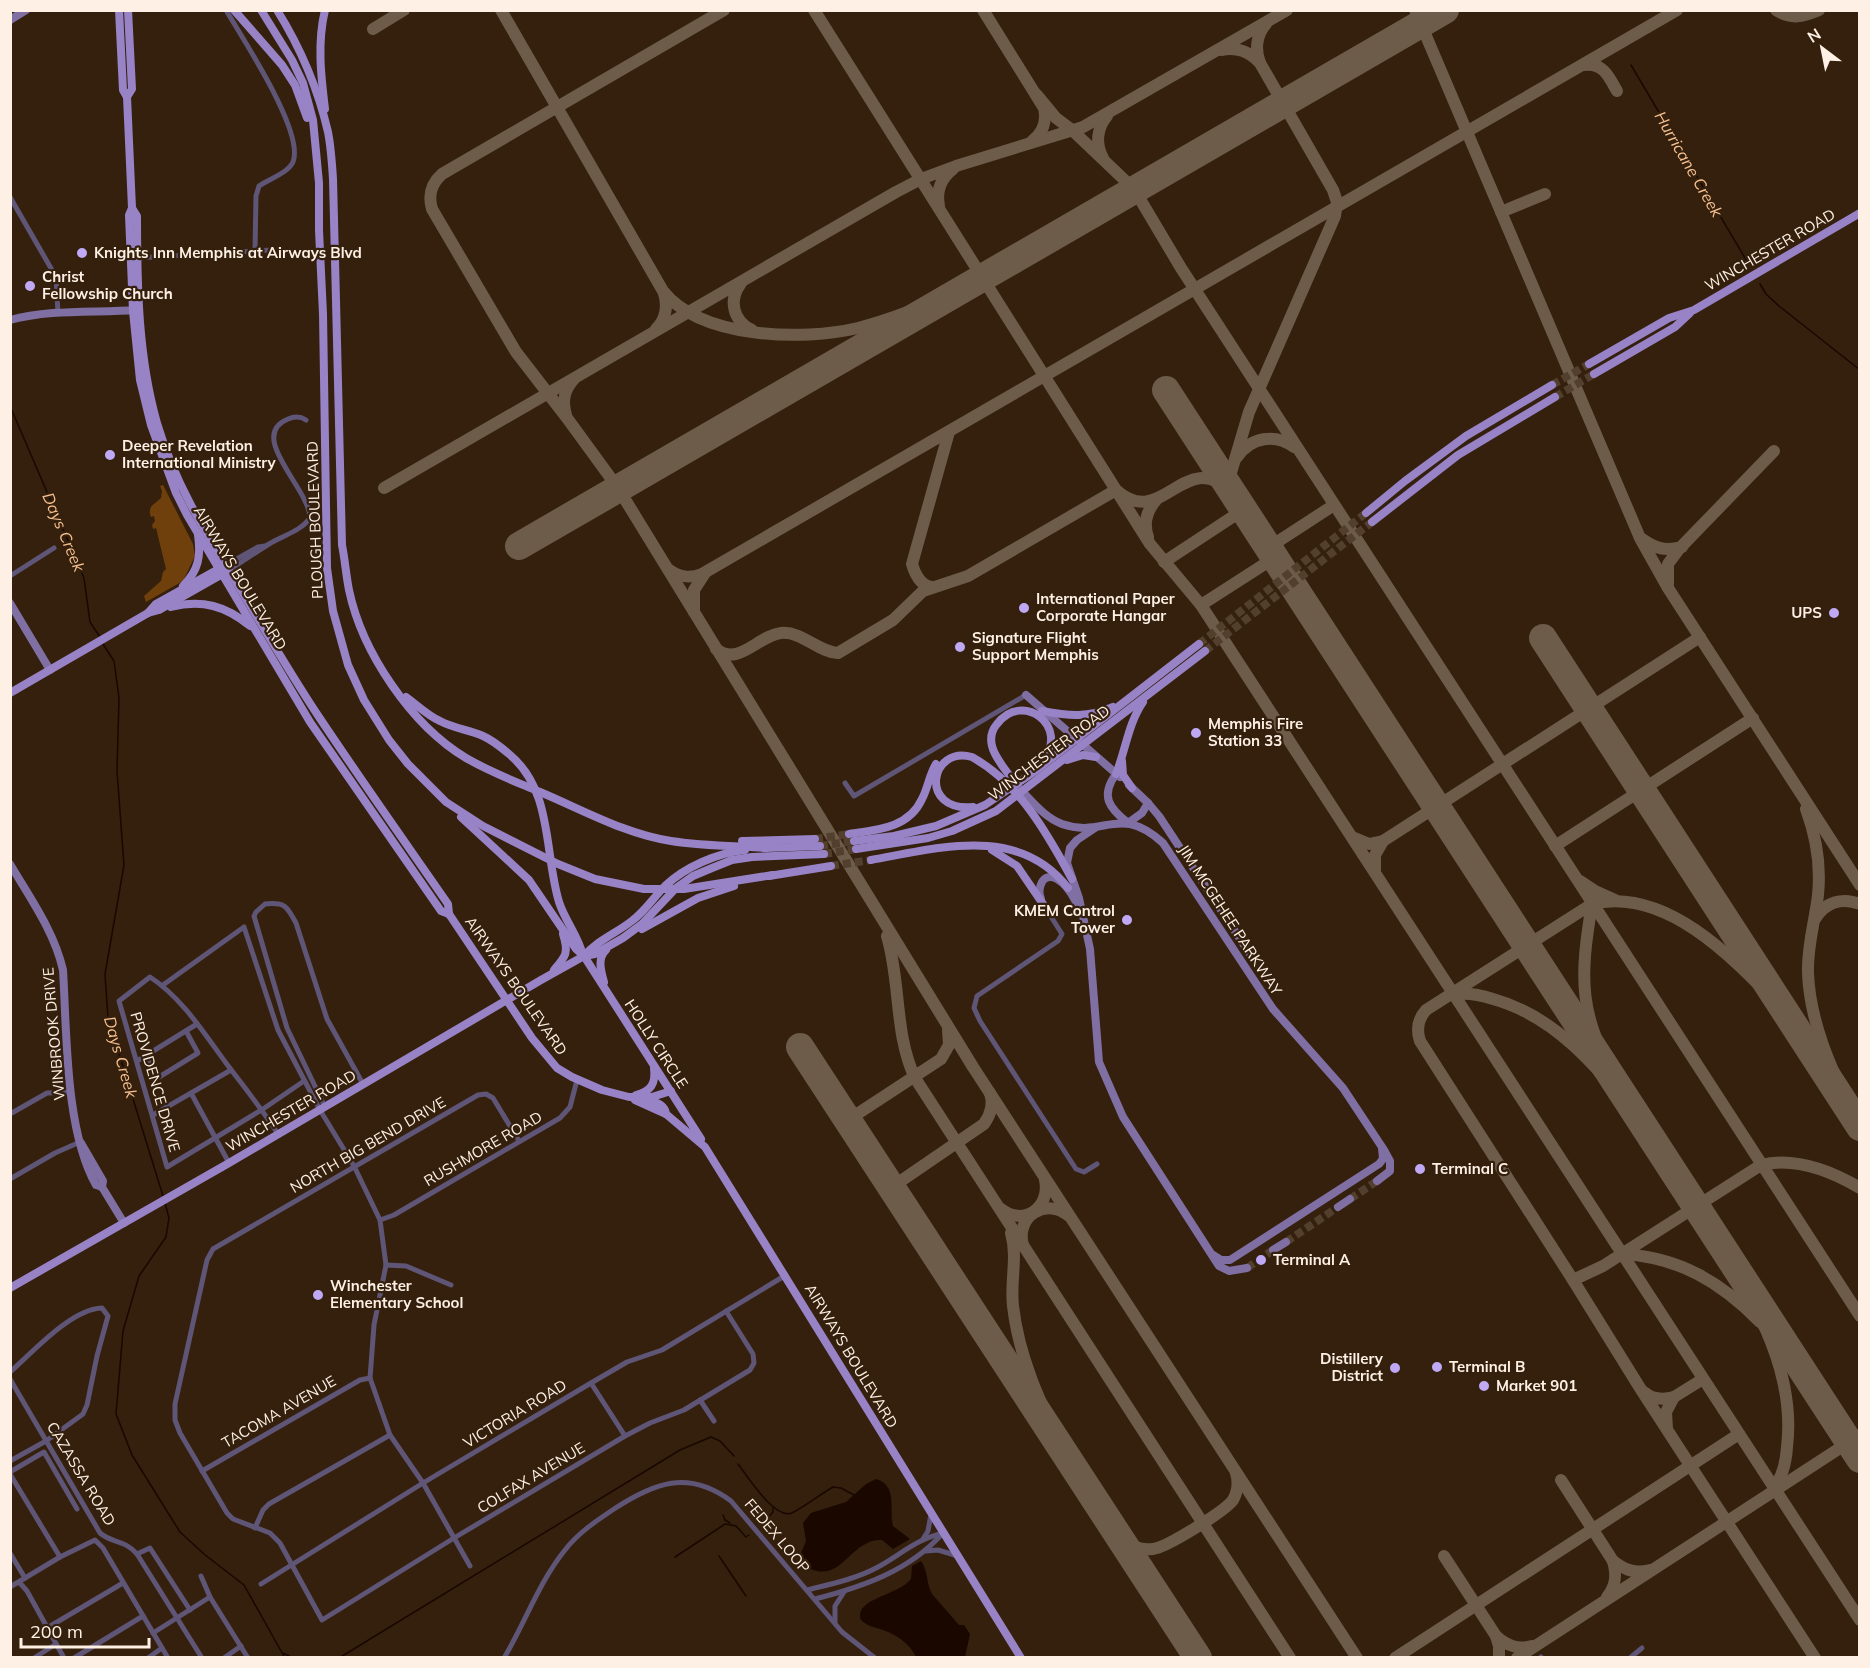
<svg xmlns="http://www.w3.org/2000/svg" width="1870" height="1668" viewBox="0 0 1870 1668" font-family="Mulish,sans-serif">
  <rect width="100%" height="100%" fill="#34200d"/>
  <!-- green -->
  <path fill="#6f400b" d="M163 485 193 544 195 556 183 581 146 602 144 596 161 581 163 572 166 569 156 528 153 529 152 525 155 521 154 516 151 517C147 506 154 505 161 498L162 491 160 486Z"/>
  <!-- water -->
  <g fill="#1a0700">
    <path d="M876 1479C898 1485 889 1510 893 1526L910 1539 893 1549 882 1540C848 1538 841 1592 800 1563L799 1558 806 1541 803 1523 811 1513 846 1502 866 1484Z"/>
    <path d="M921 1561C928 1570 926 1583 932 1594L959 1625H964L970 1634 965 1657H916C910 1644 897 1635 883 1630 875 1627 868 1627 861 1620 854 1598 898 1596 911 1579L912 1566Z"/>
  </g>
  <g fill="none" stroke-linecap="round" stroke-linejoin="round">
    <!-- stream -->
    <g stroke="#1a0700" stroke-width="1.5">
      <polyline points="1631,65 1748,263"/>
      <polyline points="1760,284 1766,294 1779,306 1860,370"/>
      <polyline points="10,406 84,578 90,622 100,637"/>
      <polyline points="103,644 114,661 119,698 117,771 124,865 105,974 108,1018 163,1196"/>
      <polyline points="165,1203 169,1218 166,1237 139,1276 123,1331 116,1414 132,1455 180,1532 204,1554 244,1585 285,1658"/>
      <path d="M738 1464C748 1477 775 1520 792 1513 806 1506 819 1495 833 1487L841 1488 854 1495"/>
      <polyline points="723,1515 725,1520 730,1523"/>
      <polyline points="766,1520 773,1512 773,1508"/>
      <polyline points="719,1556 746,1596"/>
      <polyline points="675,1557 725,1524 736,1526 746,1537 749,1535"/>
      <polyline points="283,1653 293,1658"/>
      <polyline points="339,1658 680,1450 711,1437 720,1441 734,1456"/>
    </g>
    <!-- taxiway -->
    <g stroke="#6e5c4a" stroke-width="12">
      <path d="M501 10 663 291C701 339 803 341 858 328 893 319 925 306 957 291"/>
      <path d="M724 10 442 174C431 184 428 195 432 209L516 352 567 418 618 488 973 1067 1357 1658"/>
      <polyline points="814,10 1150,544 1201,605 1860,1620"/>
      <path d="M983 10 1044 108C1047 121 1043 133 1032 141"/>
      <polyline points="1415,10 1640,538 1668,588 1860,885"/>
      <path d="M1776 10C1791 20 1803 17 1819 10"/>
      <polyline points="373,29 404,10"/>
      <path d="M1221 50C1237 47 1249 51 1260 63L1333 190 1337 202 1335 216 1249 412 1230 476 1232 493"/>
      <path d="M1260 63C1255 50 1256 35 1266 24"/>
      <path d="M1584 65C1603 62 1609 77 1617 91"/>
      <polyline points="1037,95 1056,118 1072,130 1134,189 1181,268 1860,1316"/>
      <path d="M1103 158C1095 144 1097 128 1107 116"/>
      <path d="M939 206C936 191 940 179 953 169"/>
      <polyline points="1501,212 1545,194"/>
      <path d="M741 283C728 300 733 321 752 330"/>
      <path d="M656 329C666 319 668 307 664 293"/>
      <path d="M566 415C562 401 564 390 574 379"/>
      <path d="M1237 457C1251 437 1275 433 1294 447"/>
      <polyline points="384,488 896,192 921,179 956,166 1083,127 1287,10"/>
      <path d="M1148 537C1143 523 1147 510 1157 499"/>
      <path d="M1642 539C1656 549 1665 551 1682 547"/>
      <polyline points="1268,548 1334,505"/>
      <polyline points="1164,562 1243,510"/>
      <path d="M668 569C679 577 689 579 702 574L1677 10"/>
      <polyline points="1668,584 1668,564 1679,549 1774,451"/>
      <path d="M932 587C921 586 915 574 912 564L949 432"/>
      <polyline points="1201,605 1274,558"/>
      <polyline points="694,612 694,590 705,573"/>
      <path d="M716 649C739 667 757 636 781 633 802 631 818 652 838 653L893 620 923 591 968 576 1116 490C1163 532 1184 445 1232 493"/>
      <path d="M1806 809C1816 836 1821 866 1818 895 1815 921 1807 946 1808 973 1810 1026 1834 1074 1856 1121"/>
      <polyline points="1352,837 1369,844 1383,841 1375,855 1375,872"/>
      <polyline points="1383,841 1700,637"/>
      <polyline points="1555,846 1753,718"/>
      <polyline points="1580,881 1595,891 1615,900"/>
      <path d="M1592 904C1579 981 1579 1014 1618 1084"/>
      <path d="M1815 919C1825 902 1842 897 1860 904"/>
      <path d="M887 936C901 983 894 1033 915 1078L1290 1658"/>
      <path d="M1452 995C1466 992 1480 995 1493 999 1555 1016 1596 1066 1635 1114"/>
      <path d="M1784 1011C1737 962 1668 886 1592 904L1426 1010C1418 1019 1416 1029 1420 1041L1573 1280 1640 1388 1815 1658"/>
      <polyline points="848,1120 941,1059 949,1045 948,1030"/>
      <path d="M892 1187 984 1124C991 1114 994 1104 990 1093"/>
      <path d="M1001 1209C1024 1227 1051 1207 1045 1180"/>
      <path d="M1011 1233C1018 1257 1010 1282 1013 1306 1019 1358 1040 1402 1062 1449"/>
      <path d="M1023 1245C1015 1216 1047 1197 1069 1216"/>
      <path d="M1721 1246C1757 1307 1796 1373 1787 1447 1786 1462 1783 1477 1773 1489"/>
      <path d="M1622 1254C1679 1257 1721 1282 1760 1322"/>
      <path d="M1573 1280 1603 1266 1761 1165C1794 1157 1831 1171 1860 1188"/>
      <polyline points="1773,1337 1819,1397"/>
      <path d="M1644 1392C1653 1400 1663 1400 1674 1397L1666 1412 1667 1429"/>
      <polyline points="1674,1397 1703,1379"/>
      <polyline points="1561,1480 1613,1561"/>
      <path d="M1119 1537C1130 1545 1139 1551 1153 1549 1166 1548 1225 1511 1233 1500 1238 1491 1239 1483 1236 1473"/>
      <polyline points="1444,1556 1496,1636"/>
      <path d="M1607 1597C1616 1586 1617 1575 1613 1561 1625 1570 1635 1574 1650 1570"/>
      <polyline points="1395,1658 1739,1434"/>
      <path d="M1499 1658V1646L1496 1636C1507 1646 1518 1650 1532 1646"/>
      <polyline points="1517,1658 1860,1435"/>
    </g>
    <!-- runway -->
    <g stroke="#6e5c4a" stroke-width="28">
      <polyline points="1166,390 1860,1459"/>
      <polyline points="519,546 1445,10"/>
      <polyline points="1543,638 1860,1127"/>
      <polyline points="800,1047 1198,1658"/>
    </g>
    <!-- secondary-tunnel -->
    <g stroke="#523f2d" stroke-width="8" stroke-dasharray="8 4" stroke-linecap="butt">
      <polyline points="1350,1199 1377,1181"/>
      <polyline points="1286,1242 1338,1207"/>
      <polyline points="1247,1268 1273,1250"/>
    </g>
    <!-- primary-tunnel -->
    <g stroke="#523f2d" stroke-width="8" stroke-dasharray="8 4" stroke-linecap="butt">
      <polyline points="1552,385 1589,364"/>
      <polyline points="1555,397 1594,374"/>
      <polyline points="1199,644 1366,513"/>
      <polyline points="1205,651 1372,522"/>
      <polyline points="815,839 849,834"/>
      <polyline points="820,846 854,841"/>
      <polyline points="824,854 856,849"/>
      <polyline points="831,866 871,860"/>
    </g>
    <!-- street -->
    <g stroke="#5f5576" stroke-width="5">
      <path d="M226 10C242 38 305 132 293 162 288 173 269 179 259 186L256 196 255 250"/>
      <polyline points="10,197 56,277 58,313"/>
      <polyline points="136,258 272,250"/>
      <polyline points="226,565 258,547 265,546"/>
      <path d="M229 570C242 562 256 552 269 544 282 536 301 531 310 518 310 489 246 436 288 419 295 416 300 416 306 420"/>
      <polyline points="10,576 54,548"/>
      <polyline points="845,783 854,796 1026,695"/>
      <polyline points="1043,904 1062,934 1058,941 977,996 974,1008 980,1021 1076,1169 1084,1172 1097,1164"/>
      <polyline points="163,985 244,927 278,1030 320,1110 354,1166 380,1220 386,1265 374,1325 370,1378 390,1435 423,1483 470,1566"/>
      <polyline points="148,1055 156,1079 198,1053 186,1031"/>
      <polyline points="137,1061 197,1024"/>
      <polyline points="191,1093 229,1163"/>
      <path d="M325 1107 287 1028 254 916 256 912 265 904C285 902 287 906 296 923L327 1019 363 1084"/>
      <polyline points="10,1114 47,1093 71,1092"/>
      <polyline points="153,1115 231,1070"/>
      <path d="M278 1134C262 1109 244 1087 226 1063 204 1033 181 997 150 977L119 1001 167 1167 263 1109 304 1081"/>
      <polyline points="519,1141 493,1098 486,1094 478,1095 213,1249 207,1260 175,1404 175,1420 180,1433 227,1513 233,1519 270,1533 280,1543 322,1620 454,1538 625,1436 650,1423 684,1410 750,1370 754,1363 753,1354 726,1311"/>
      <polyline points="10,1179 55,1153 80,1142"/>
      <polyline points="380,1220 394,1215 560,1118 570,1107 577,1080"/>
      <polyline points="386,1265 406,1266 451,1285"/>
      <path d="M10 1372C33 1352 71 1309 102 1308L108 1316 97 1356 87 1405 83 1414 46 1441 10 1461"/>
      <path d="M10 1379 100 1533C113 1544 124 1539 137 1554L202 1658"/>
      <polyline points="591,1383 625,1436"/>
      <polyline points="700,1400 714,1421"/>
      <polyline points="202,1471 360,1380 370,1378"/>
      <polyline points="10,1472 44,1452 77,1509"/>
      <polyline points="10,1474 60,1557"/>
      <polyline points="255,1528 263,1510 269,1504 390,1435"/>
      <polyline points="923,1539 928,1531 931,1514"/>
      <polyline points="926,1551 938,1550 958,1556"/>
      <polyline points="10,1553 25,1578"/>
      <polyline points="137,1554 150,1548 190,1610"/>
      <polyline points="201,1576 210,1597 248,1658"/>
      <polyline points="19,1582 27,1591 64,1658"/>
      <polyline points="261,1584 423,1483 591,1383 627,1362 662,1350 786,1275"/>
      <polyline points="10,1587 60,1557 95,1540 103,1548 168,1658"/>
      <path d="M807 1590C831 1584 856 1579 878 1567 900 1555 918 1538 944 1533"/>
      <path d="M815 1599C862 1587 909 1571 942 1534"/>
      <polyline points="835,1622 835,1606 844,1592"/>
      <polyline points="47,1628 123,1583"/>
      <polyline points="153,1633 210,1597"/>
      <polyline points="1541,1657 1542,1658"/>
      <polyline points="34,1658 56,1644"/>
      <polyline points="74,1658 143,1616"/>
      <polyline points="148,1658 162,1648"/>
      <polyline points="224,1658 241,1646"/>
      <path d="M504 1658C525 1623 539 1582 565 1550 578 1533 596 1521 614 1509 654 1483 688 1469 731 1501L842 1632 875 1658"/>
      <polyline points="1630,1658 1642,1648"/>
    </g>
    <!-- secondary -->
    <g stroke="#7f6fa3" stroke-width="8">
      <polyline points="10,20 26,10"/>
      <path d="M10 320C51 309 95 313 137 310"/>
      <polyline points="10,603 50,670"/>
      <polyline points="1026,695 1120,777"/>
      <path d="M1116 774C1100 796 1109 808 1128 823"/>
      <polyline points="1129,785 1148,803 1159,816 1252,957"/>
      <path d="M1019 788C1032 801 1044 817 1062 824 1104 839 1119 803 1163 843L1273 1009 1343 1088 1384 1150 1390 1161V1171L1377 1181"/>
      <polyline points="1128,823 1142,813 1148,803"/>
      <polyline points="1095,828 1077,840 1070,848 1067,863 1079,898 1090,949 1099,1062 1123,1117 1219,1266 1229,1271 1247,1268"/>
      <path d="M10 864C30 898 54 931 63 970 67 1034 65 1130 96 1185L102 1187"/>
      <path d="M1041 899C1037 889 1042 871 1057 879 1066 884 1072 894 1076 902"/>
      <polyline points="81,1143 103,1181 102,1187 124,1223"/>
      <polyline points="1338,1207 1350,1199"/>
      <polyline points="1273,1250 1286,1242"/>
      <polyline points="1213,1255 1221,1260 1230,1260 1379,1164 1383,1159 1382,1148"/>
    </g>
    <!-- primary -->
    <g stroke="#9883c6" stroke-width="8">
      <path d="M119 10 123 90 127 97 132 208 137 216C137 285 138 357 157 423 177 490 210 539 245 597 269 637 293 678 319 717 361 780 405 842 448 904L449 914"/>
      <polyline points="234,10 282,65 295,85 307,118"/>
      <polyline points="261,10 292,60 303,83 313,120 319,183 319,230 323,314 327,568 333,611 348,665 364,700 389,740 408,764 446,802 483,826 558,864 595,879 644,889 684,889 773,875"/>
      <path d="M277 10C300 47 318 89 328 132 331 147 332 163 333 179L342 545C345 560 346 575 349 590 362 652 411 725 466 758 490 772 514 781 540 792 583 810 625 834 671 841 703 846 735 846 767 848"/>
      <path d="M325 10C317 43 321 76 325 109"/>
      <polyline points="127,97 132,89 128,10"/>
      <polyline points="132,208 129,215 133,311 140,380 151,425 176,493 187,515 310,722 441,911 449,914 532,1038 557,1068 572,1077 602,1090 629,1097 652,1097 671,1091"/>
      <polyline points="1589,364 1669,318 1694,310 1860,213"/>
      <polyline points="1594,374 1675,327 1690,313"/>
      <polyline points="1366,513 1405,481 1466,436 1552,385"/>
      <polyline points="1372,522 1458,455 1555,397"/>
      <path d="M183 586C199 570 201 556 198 535"/>
      <path d="M171 607C202 599 226 606 250 626"/>
      <polyline points="148,613 156,604 224,566"/>
      <polyline points="10,693 148,613 159,610 226,572"/>
      <path d="M406 697C417 705 428 716 440 721 453 728 469 730 483 736 492 740 502 748 509 754 553 790 544 852 559 902 565 921 579 937 583 956"/>
      <path d="M1042 711C1069 716 1088 718 1113 707"/>
      <polyline points="1067,760 1083,755 1096,757"/>
      <polyline points="1122,761 1123,775 1132,788"/>
      <path d="M1116 774C1126 749 1128 724 1143 702"/>
      <path d="M1014 782C1007 771 995 759 992 746 990 738 992 730 997 724 1023 690 1070 727 1043 760"/>
      <path d="M973 807C918 812 930 745 972 757 1019 783 1047 833 1072 879"/>
      <polyline points="461,817 529,880 576,949 584,956 701,1139"/>
      <path d="M849 834C877 830 909 828 922 799 928 788 929 775 936 764"/>
      <polyline points="742,841 815,839"/>
      <polyline points="854,841 894,836 936,826 985,805 1034,772 1199,644"/>
      <polyline points="764,848 820,846"/>
      <polyline points="856,849 928,838 952,831 996,811 1205,651"/>
      <polyline points="992,850 1017,866 1043,904"/>
      <path d="M871 860C939 848 1019 824 1068 888"/>
      <polyline points="769,876 831,866"/>
      <polyline points="642,929 698,898 734,886"/>
      <path d="M584 956C596 941 617 933 633 920 645 911 654 897 665 886 685 867 717 853 745 850"/>
      <path d="M554 970C566 956 569 953 563 934"/>
      <path d="M604 982C601 971 597 958 606 950"/>
      <path d="M636 1095C651 1091 656 1084 654 1068"/>
      <path d="M644 1098C653 1102 665 1103 666 1114"/>
      <polyline points="635,1100 666,1114 705,1147 1021,1658"/>
      <polyline points="10,1288 229,1163 541,980 584,956 595,954 623,938 642,924 676,888 693,876 712,868 732,860 752,857 824,854"/>
    </g>
  </g>
  <!-- markers -->
  <g fill="#bfa9f4" stroke="#34200d" stroke-width="2">
    <circle cx="82" cy="253" r="6"/>
    <circle cx="30" cy="286" r="6"/>
    <circle cx="110" cy="455" r="6"/>
    <circle cx="1024" cy="608" r="6"/>
    <circle cx="1834" cy="613" r="6"/>
    <circle cx="960" cy="647" r="6"/>
    <circle cx="1196" cy="733" r="6"/>
    <circle cx="1127" cy="920" r="6"/>
    <circle cx="1420" cy="1169" r="6"/>
    <circle cx="1261" cy="1260" r="6"/>
    <circle cx="318" cy="1295" r="6"/>
    <circle cx="1437" cy="1367" r="6"/>
    <circle cx="1395" cy="1368" r="6"/>
    <circle cx="1484" cy="1386" r="6"/>
  </g>
  <g text-anchor="middle" stroke-width="4.5" stroke-linejoin="round" paint-order="stroke">
    <!-- street labels -->
    <g font-size="15" fill="#fef0e4" stroke="#34200d">
      <text transform="translate(1770 250) rotate(-30)" y="5">WINCHESTER ROAD</text>
      <text transform="translate(315 520) rotate(-92)" y="5">PLOUGH BOULEVARD</text>
      <text transform="translate(240 578) rotate(59)" y="5">AIRWAYS BOULEVARD</text>
      <text transform="translate(1049 753) rotate(-37)" y="5">WINCHESTER ROAD</text>
      <text transform="translate(1230 920) rotate(57)" y="5">JIM MCGEHEE PARKWAY</text>
      <text transform="translate(516 986) rotate(55)" y="5">AIRWAYS BOULEVARD</text>
      <text transform="translate(54 1034) rotate(-95)" y="5">WINBROOK DRIVE</text>
      <text transform="translate(656 1044) rotate(57)" y="5">HOLLY CIRCLE</text>
      <text transform="translate(155 1082) rotate(74)" y="5">PROVIDENCE DRIVE</text>
      <text transform="translate(291 1111) rotate(-30)" y="5">WINCHESTER ROAD</text>
      <text transform="translate(368 1145) rotate(-30)" y="5">NORTH BIG BEND DRIVE</text>
      <text transform="translate(483 1149) rotate(-30)" y="5">RUSHMORE ROAD</text>
      <text transform="translate(851 1356) rotate(59)" y="5">AIRWAYS BOULEVARD</text>
      <text transform="translate(279 1412) rotate(-30)" y="5">TACOMA AVENUE</text>
      <text transform="translate(515 1414) rotate(-31)" y="5">VICTORIA ROAD</text>
      <text transform="translate(81 1474) rotate(59)" y="5">CAZASSA ROAD</text>
      <text transform="translate(531 1478) rotate(-31)" y="5">COLFAX AVENUE</text>
      <text transform="translate(777 1536) rotate(50)" y="5">FEDEX LOOP</text>
    </g>
    <!-- poi labels -->
    <g font-size="15" font-weight="bold" fill="#fef0e4" stroke="#34200d" text-anchor="start">
      <text x="94" y="258">Knights Inn Memphis at Airways Blvd</text>
      <text x="42" y="282">Christ<tspan x="42" dy="17">Fellowship Church</tspan></text>
      <text x="122" y="451">Deeper Revelation<tspan x="122" dy="17">International Ministry</tspan></text>
      <text x="1036" y="604">International Paper<tspan x="1036" dy="17">Corporate Hangar</tspan></text>
      <text x="1822" y="618" text-anchor="end">UPS</text>
      <text x="972" y="643">Signature Flight<tspan x="972" dy="17">Support Memphis</tspan></text>
      <text x="1208" y="729">Memphis Fire<tspan x="1208" dy="17">Station 33</tspan></text>
      <text x="1115" y="916" text-anchor="end">KMEM Control<tspan x="1115" dy="17">Tower</tspan></text>
      <text x="1432" y="1174">Terminal C</text>
      <text x="1273" y="1265">Terminal A</text>
      <text x="330" y="1291">Winchester<tspan x="330" dy="17">Elementary School</tspan></text>
      <text x="1383" y="1364" text-anchor="end">Distillery<tspan x="1383" dy="17">District</tspan></text>
      <text x="1449" y="1372">Terminal B</text>
      <text x="1496" y="1391">Market 901</text>
    </g>
    <!-- water labels -->
    <g font-size="16" font-style="italic" fill="#f7c090" stroke="#34200d">
      <text transform="translate(1689 164) rotate(60)" y="6">Hurricane Creek</text>
      <text transform="translate(64 532) rotate(67)" y="6">Days Creek</text>
      <text transform="translate(121 1057) rotate(74)" y="6">Days Creek</text>
    </g>
  </g>
  <!-- border -->
  <rect width="1870" height="1668" fill="none" stroke="#fef0e4" stroke-width="24"/>
  <!-- north arrow -->
  <g transform="translate(1822 48) rotate(328)" stroke="#34200d" stroke-width="4.5" paint-order="stroke">
  <path d="M0-4.5L10 22L0 15L-10 22Z" fill="#fef0e4"/>
  <text y="-9" font-size="16" font-weight="bold" text-anchor="middle" fill="#fef0e4">N</text>
  </g>
  <!-- scale -->
  <path d="M21 1638v9h128v-9" fill="none" stroke="#fef0e4" stroke-width="3"/>
  <text x="30" y="1638" font-size="18" fill="#fef0e4" stroke="#34200d" stroke-width="4.5" paint-order="stroke">200 m</text>
</svg>
